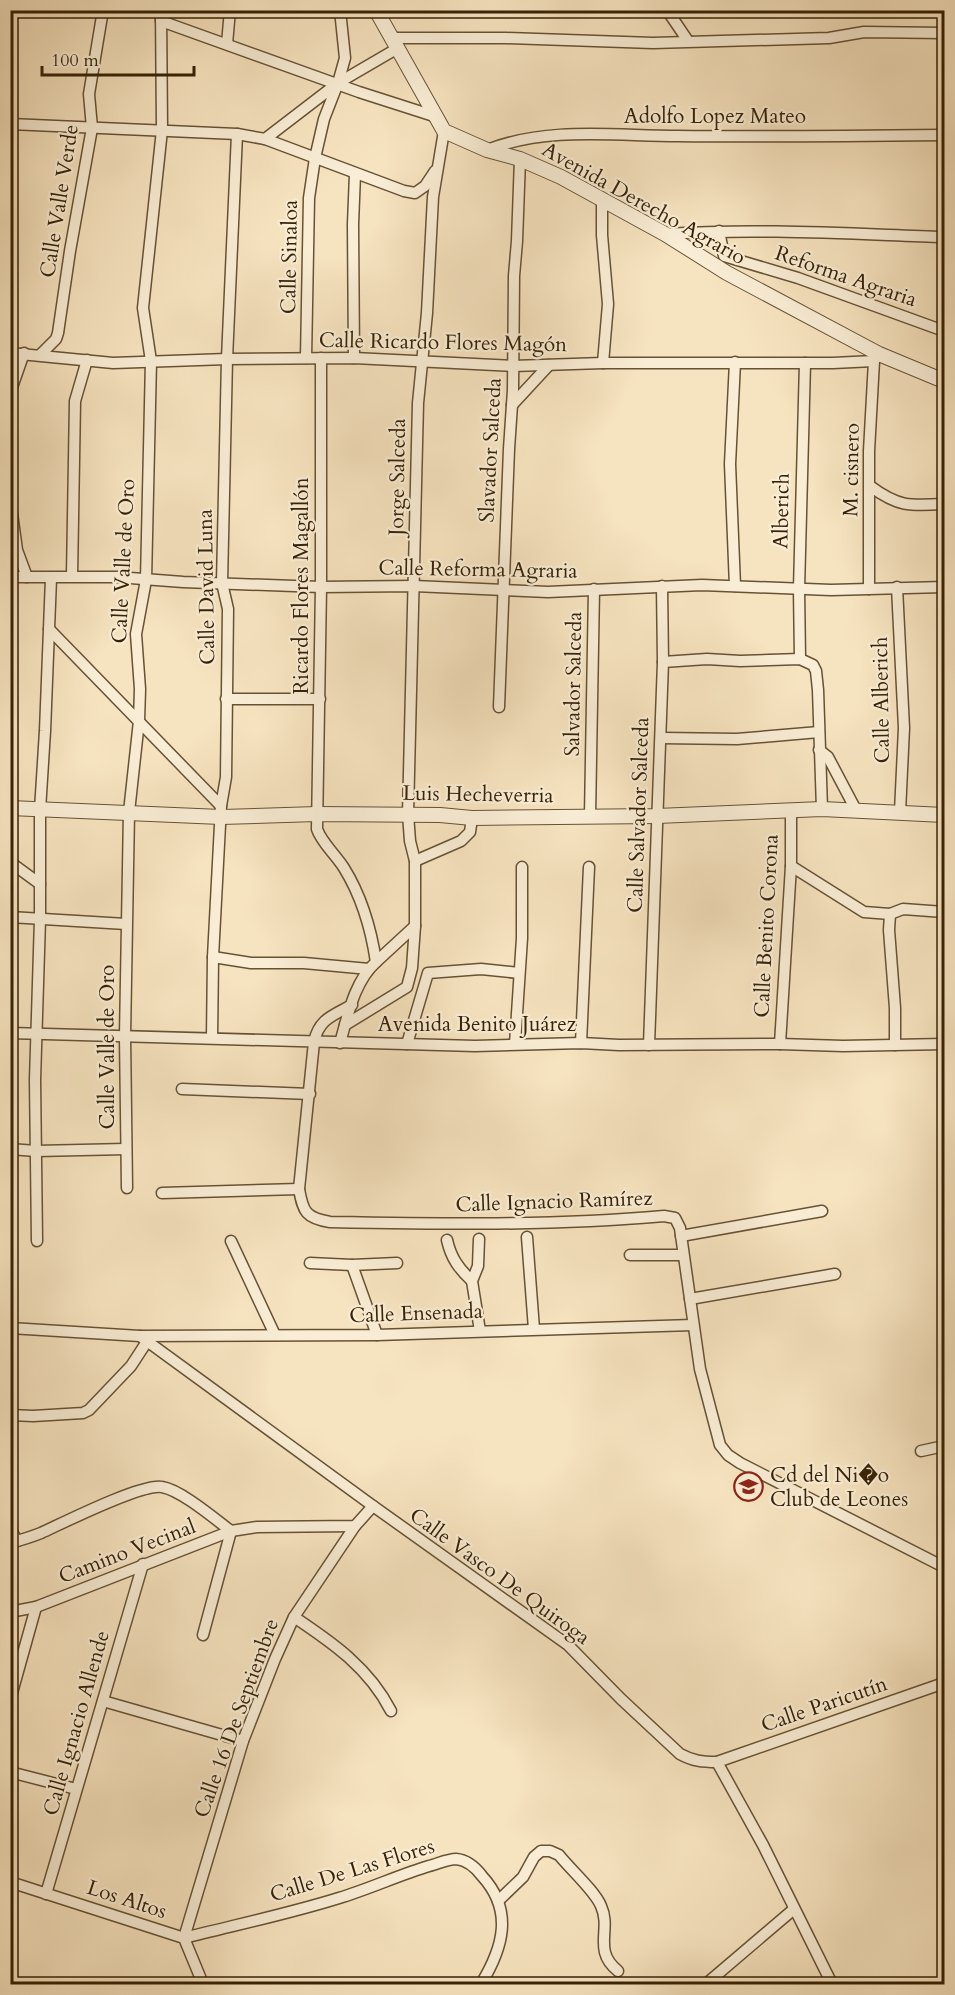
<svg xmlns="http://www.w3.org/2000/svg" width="955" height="1995" viewBox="0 0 955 1995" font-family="Cardo,serif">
  <rect width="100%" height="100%" fill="#f6e3bf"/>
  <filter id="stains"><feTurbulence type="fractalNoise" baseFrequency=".00333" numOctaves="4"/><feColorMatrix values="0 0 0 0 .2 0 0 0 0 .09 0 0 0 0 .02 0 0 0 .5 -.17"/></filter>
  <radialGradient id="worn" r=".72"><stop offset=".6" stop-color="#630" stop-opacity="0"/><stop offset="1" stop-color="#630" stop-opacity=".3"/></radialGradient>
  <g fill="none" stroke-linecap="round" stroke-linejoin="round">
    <defs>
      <g id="minor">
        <polyline points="667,10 688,41"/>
        <polyline points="161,21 359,92 437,117"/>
        <polyline points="392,38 506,38 653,43 829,38 864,32 944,33"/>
        <polyline points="227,44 230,10"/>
        <polyline points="338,83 345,58 340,10"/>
        <polyline points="338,83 398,48"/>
        <polyline points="10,124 237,134 265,139 404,191 415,193 425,186 435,171"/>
        <polyline points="265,139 338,83 324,119 315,158 309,198 306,358"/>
        <path d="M487 150C548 126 615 136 678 136 767 137 856 136 944 135"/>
        <polyline points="602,199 602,235 608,304 603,363"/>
        <polyline points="719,231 724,256 798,278 944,331"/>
        <path d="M665 234C758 228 851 234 944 237"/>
        <polyline points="10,353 113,363 227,359 354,358 513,366 603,363 833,363 874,361"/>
        <polyline points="40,355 56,339 58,333 70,251 92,128 89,94 103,10"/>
        <path d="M321 358V587L317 829C321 842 336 855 344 868 362 897 371 928 376 962 354 982 348 1015 340 1043"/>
        <polyline points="354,358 353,224 355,174"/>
        <polyline points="735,362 730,464 735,586"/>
        <polyline points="10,393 24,353"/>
        <polyline points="512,405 549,365"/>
        <path d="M870 486C898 507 910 506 944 504"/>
        <polyline points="10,499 17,550 27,577"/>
        <polyline points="72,576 75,401 87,360"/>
        <polyline points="10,577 117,577 183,582 321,587 414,586 548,592 702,585 831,590 944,587"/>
        <polyline points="897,587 904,728 900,812"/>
        <polyline points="869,589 869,451 874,361 877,356"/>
        <polyline points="49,629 221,806"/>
        <polyline points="800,659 799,589 805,363"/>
        <polyline points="663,662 707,659 740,661 800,659 813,665 816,671 818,690 822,809"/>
        <polyline points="226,699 320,699"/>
        <polyline points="499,707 509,449 513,390 514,276 517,241 520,159"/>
        <polyline points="661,738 737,739 819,732"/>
        <polyline points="819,750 828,757 856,810"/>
        <polyline points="590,816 594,589"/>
        <polyline points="415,861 461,841 470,832 472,818"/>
        <polyline points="10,862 40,884"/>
        <polyline points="791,866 864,912 890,914 903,909 944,912"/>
        <polyline points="890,914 889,930 895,1008 895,1045"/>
        <polyline points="10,917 126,924"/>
        <polyline points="213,957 251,963 304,963 369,969"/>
        <polyline points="376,962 415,926"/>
        <path d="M352 1005C332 1016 319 1019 314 1042L299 1189C303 1212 306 1218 330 1222 441 1224 552 1226 664 1216L675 1218 680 1228 700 1369 720 1445 728 1455 740 1463 944 1567"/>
        <polyline points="345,1025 407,987 412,968 415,926 415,861 410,841 408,814 418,403 427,313 433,197 444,131"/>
        <polyline points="10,1033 475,1046 581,1043 619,1045 780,1044 843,1046 944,1044"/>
        <polyline points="212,1038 213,957 221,806 226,777 228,609 222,583 227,359 237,134"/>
        <polyline points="581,1043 589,867"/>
        <polyline points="407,1044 428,973 481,969 519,973"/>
        <polyline points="515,1044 522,938 522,867"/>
        <polyline points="780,1044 791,866 791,810"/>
        <polyline points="649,1045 663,662 662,586"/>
        <polyline points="182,1089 310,1094"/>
        <polyline points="10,1149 36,1151 126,1149"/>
        <polyline points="127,1188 125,1036 129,812 139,721 140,689 136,634 146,580 151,361 143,308 162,130 161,10"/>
        <polyline points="162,1193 299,1189"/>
        <polyline points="681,1236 822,1211"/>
        <polyline points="527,1237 534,1329"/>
        <polyline points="479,1239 478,1266 472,1281 480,1331"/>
        <path d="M447 1240C451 1258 459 1269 472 1281"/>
        <polyline points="37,1241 35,1080 40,919 40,810 45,731 51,578"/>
        <polyline points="231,1241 275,1335"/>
        <polyline points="630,1255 683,1255"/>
        <polyline points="310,1263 352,1265 397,1263"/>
        <polyline points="352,1265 377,1335"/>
        <polyline points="690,1299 835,1274"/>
        <polyline points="10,1328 140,1336 377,1335 693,1325"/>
        <path d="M140 1336 373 1506 568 1645 621 1699 680 1754C693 1761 702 1762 717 1762L944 1683"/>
        <polyline points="10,1415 33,1416 83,1413 89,1410 131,1366 146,1343"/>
        <polyline points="921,1451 944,1446"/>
        <polyline points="10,1528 17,1541"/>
        <path d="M10 1543C21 1540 31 1537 41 1533 63 1523 142 1483 162 1487 181 1490 215 1519 231 1531L203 1635"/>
        <polyline points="10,1612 36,1607 231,1531 257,1527 355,1526 373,1506"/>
        <path d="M294 1617C333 1643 369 1668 391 1711"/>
        <polyline points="10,1700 36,1607"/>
        <polyline points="103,1701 243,1741"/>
        <polyline points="717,1762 763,1845 832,1984"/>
        <polyline points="10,1772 76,1789"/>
        <polyline points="10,1882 184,1938 203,1984"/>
        <polyline points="46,1894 143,1564"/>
        <path d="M498 1901 523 1877 534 1857 541 1851H550L559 1855C570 1869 595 1891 601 1906 612 1930 592 1950 618 1971"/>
        <polyline points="184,1938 243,1741 275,1659 294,1617 355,1526"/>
        <path d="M184 1938C235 1925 288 1914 339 1898 369 1889 399 1875 429 1866 437 1864 448 1859 456 1859 467 1860 476 1868 482 1876 514 1911 503 1948 481 1984"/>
        <polyline points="706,1984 794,1909"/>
      </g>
      <g id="tertiary">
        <polyline points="376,10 444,131 487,150 520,159 561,177 665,234 727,273 879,354 944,381"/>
        <polyline points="10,808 221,817 317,814 440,815 472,818 657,816 822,809 944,815"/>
      </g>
    </defs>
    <!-- minor casing -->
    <use href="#minor" stroke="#675235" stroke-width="13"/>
    <!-- tertiary casing -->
    <use href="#tertiary" stroke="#675235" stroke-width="16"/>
    <!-- minor -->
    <use href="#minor" stroke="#f9edd5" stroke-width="10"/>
    <!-- tertiary -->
    <use href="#tertiary" stroke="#f9edd5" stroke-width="14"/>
  </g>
  <!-- icons -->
  <defs>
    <symbol id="school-ring" viewBox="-11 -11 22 22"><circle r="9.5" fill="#f9edd5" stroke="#8f2418" stroke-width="1.5"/><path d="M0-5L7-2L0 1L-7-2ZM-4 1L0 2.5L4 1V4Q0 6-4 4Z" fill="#8f2418"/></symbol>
  </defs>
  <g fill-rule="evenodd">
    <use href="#school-ring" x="732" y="1470" width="33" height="33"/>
  </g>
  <g text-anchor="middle" stroke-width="4.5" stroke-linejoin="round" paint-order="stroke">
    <!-- street labels -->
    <g font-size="21" fill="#372207" stroke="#f9edd5">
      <text x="715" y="123">Adolfo Lopez Mateo</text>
      <text transform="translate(59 201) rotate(-81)" y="7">Calle Valle Verde</text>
      <text transform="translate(644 203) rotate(29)" y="7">Avenida Derecho Agrario</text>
      <text transform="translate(289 257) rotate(-89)" y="7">Calle Sinaloa</text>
      <text transform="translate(846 276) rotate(19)" y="7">Reforma Agraria</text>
      <text transform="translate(443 342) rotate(1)" y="7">Calle Ricardo Flores Magón</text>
      <text transform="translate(490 450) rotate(-87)" y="7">Slavador Salceda</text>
      <text transform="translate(851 470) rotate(-89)" y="7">M. cisnero</text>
      <text transform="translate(397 477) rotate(-89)" y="7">Jorge Salceda</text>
      <text transform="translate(781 511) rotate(-89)" y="7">Alberich</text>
      <text transform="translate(123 561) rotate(-87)" y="7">Calle Valle de Oro</text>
      <text transform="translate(478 569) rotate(1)" y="7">Calle Reforma Agraria</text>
      <text transform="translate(301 586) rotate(-90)" y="7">Ricardo Flores Magallón</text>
      <text transform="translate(206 587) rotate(-91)" y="7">Calle David Luna</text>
      <text transform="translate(573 684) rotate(-89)" y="7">Salvador Salceda</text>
      <text transform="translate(881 700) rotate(-91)" y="7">Calle Alberich</text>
      <text transform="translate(478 794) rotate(1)" y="7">Luis Hecheverria</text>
      <text transform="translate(638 815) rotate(-88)" y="7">Calle Salvador Salceda</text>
      <text transform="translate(766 926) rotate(-87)" y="7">Calle Benito Corona</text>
      <text x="477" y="1031">Avenida Benito Juárez</text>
      <text transform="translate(107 1047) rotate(-90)" y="7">Calle Valle de Oro</text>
      <text transform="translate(554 1201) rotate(-2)" y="7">Calle Ignacio Ramírez</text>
      <text transform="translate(416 1313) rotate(-2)" y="7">Calle Ensenada</text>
      <text transform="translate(127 1551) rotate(-21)" y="7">Camino Vecinal</text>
      <text transform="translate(500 1576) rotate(36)" y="7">Calle Vasco De Quiroga</text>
      <text transform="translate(824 1704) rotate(-19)" y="7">Calle Paricutín</text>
      <text transform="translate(236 1718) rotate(-70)" y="7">Calle 16 De Septiembre</text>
      <text transform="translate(76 1723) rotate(-74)" y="7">Calle Ignacio Allende</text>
      <text transform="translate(352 1870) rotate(-17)" y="7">Calle De Las Flores</text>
      <text transform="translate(127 1899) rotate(18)" y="7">Los Altos</text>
    </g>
    <!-- poi labels -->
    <g font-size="21" fill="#372207" stroke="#f9edd5" text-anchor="start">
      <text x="770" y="1482">Cd del Ni�o<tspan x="770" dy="24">Club de Leones</tspan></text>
    </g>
  </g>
  <!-- margin -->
  <rect width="955" height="1995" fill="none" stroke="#f6e3bf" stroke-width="36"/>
  <rect x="12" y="12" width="931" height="1971" fill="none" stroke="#372207" stroke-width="3"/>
  <rect x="18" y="18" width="919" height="1959" fill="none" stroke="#372207" stroke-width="1.5"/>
  <!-- scale -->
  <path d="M42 66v9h152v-9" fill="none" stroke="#372207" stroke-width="3"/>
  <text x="51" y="66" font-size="18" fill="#372207" stroke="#f9edd5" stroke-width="4.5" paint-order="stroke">100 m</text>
  <rect width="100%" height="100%" filter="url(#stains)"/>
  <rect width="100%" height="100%" fill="url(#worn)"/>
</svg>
